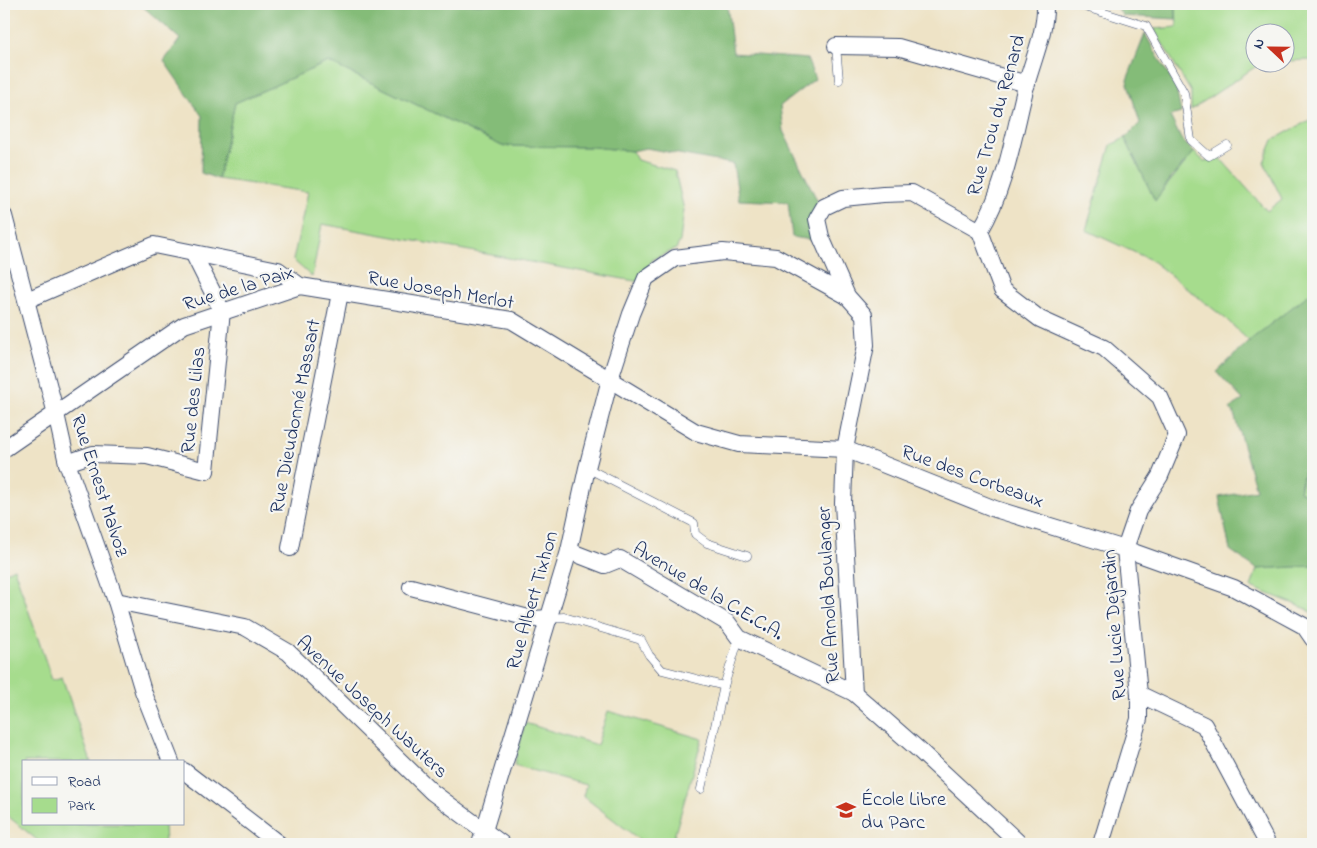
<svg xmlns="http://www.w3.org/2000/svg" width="1317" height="848" viewBox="0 0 1317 848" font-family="'Indie Flower',sans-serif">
  <rect width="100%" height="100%" fill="#f6f6f2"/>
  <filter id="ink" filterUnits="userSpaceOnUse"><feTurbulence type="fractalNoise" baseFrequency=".02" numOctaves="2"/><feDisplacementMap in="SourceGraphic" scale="10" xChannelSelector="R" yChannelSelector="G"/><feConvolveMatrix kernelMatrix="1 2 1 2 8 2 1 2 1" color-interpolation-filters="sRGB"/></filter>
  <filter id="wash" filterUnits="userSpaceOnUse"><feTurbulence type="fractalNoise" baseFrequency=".0096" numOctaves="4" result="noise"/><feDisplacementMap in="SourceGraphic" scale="20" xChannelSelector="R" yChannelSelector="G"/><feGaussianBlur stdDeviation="1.12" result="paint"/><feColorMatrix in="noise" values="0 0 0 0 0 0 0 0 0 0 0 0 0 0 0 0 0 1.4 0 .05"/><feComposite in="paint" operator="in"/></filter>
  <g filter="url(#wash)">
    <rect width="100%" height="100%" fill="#eee3c6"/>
    <!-- green -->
    <g fill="#a6dc8d" stroke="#608676">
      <polygon points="1176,4 1313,4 1313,60 1285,61 1284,32 1254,32 1254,62 1261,63 1191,110 1191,92 1154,29 1177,27"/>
      <polygon points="328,62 502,146 593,147 632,151 637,160 675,171 684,210 680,241 676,249 653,259 640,282 322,224 312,277 293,260 308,192 218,179 235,103"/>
      <polygon points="1313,118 1313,291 1249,341 1226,319 1151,260 1086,230 1111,145 1125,138 1155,200 1194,152 1204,161 1220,158 1267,211 1282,199 1264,162 1273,140"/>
      <polygon points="1313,448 1313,498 1299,491 1308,456"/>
      <polygon points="1313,566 1313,614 1307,609 1251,587 1257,569"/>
      <polygon points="14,568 52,680 62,677 91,762 24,762 24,824 164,824 165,844 42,844 4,813 4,573"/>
      <polygon points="608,711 702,739 672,844 645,844 583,796 586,785 514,765 525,723 597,745"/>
    </g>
    <!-- forest -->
    <g fill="#84bc78" stroke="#50766b">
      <polygon points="140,4 727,4 733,53 807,59 815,79 780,106 783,131 819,204 818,241 792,237 788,202 739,200 733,164 646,148 632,151 593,147 502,146 328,62 235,103 218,179 201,173 202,116 164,61 180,39"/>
      <polygon points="1114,4 1176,4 1176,19 1123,16"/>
      <polygon points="1145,34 1176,88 1181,113 1170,116 1181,139 1194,152 1172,177 1155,201 1125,138 1140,123 1127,80"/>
      <polygon points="1313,291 1313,448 1308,456 1299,491 1313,498 1313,566 1257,569 1230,550 1219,497 1256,490 1234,414 1230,408 1243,400 1217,372 1249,341"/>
    </g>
  </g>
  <g filter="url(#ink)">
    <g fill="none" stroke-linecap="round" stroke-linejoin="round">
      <defs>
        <g id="service">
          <polyline points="1076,4 1146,26 1184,93 1191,140 1209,156 1227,145"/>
          <polyline points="836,46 839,80"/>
          <polyline points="587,468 694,523 695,534 707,543 747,556"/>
          <polyline points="550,618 564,617 641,640 649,655 662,670 724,686"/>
          <polyline points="701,789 724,686 739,638"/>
        </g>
        <g id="minor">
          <polyline points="836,46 898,47 1027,84"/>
          <polyline points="4,216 56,414 67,463 116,601 143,691 171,762"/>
          <polyline points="980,231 1002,290 1040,319 1104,348 1160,397 1177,435 1160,476 1138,511 1125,549 1139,694 1139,719 1101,844"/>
          <polyline points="27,300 154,245 278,270 300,286"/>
          <polyline points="4,449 184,325 300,286 511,320 696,432 739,444 845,449 995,509 1125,549 1234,588 1304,626 1313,639"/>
          <polyline points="67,463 93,454 147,456 206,471 222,311 193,253"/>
          <polyline points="290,548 340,293"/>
          <polyline points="569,551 605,565 620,559 728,623 739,638 854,693"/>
          <polyline points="411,587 532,619 550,618"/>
          <polyline points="116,601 245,627 288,652 432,792 502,844"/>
          <polyline points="1139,694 1204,725 1266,841"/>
          <polyline points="184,771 279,844"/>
          <polyline points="480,844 569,551 587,468 610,379 631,314 646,278 675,258 723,252 776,257 847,296"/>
          <path d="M1020 844 920 751 854 693 843 503 845 449 866 345 864 315 847 296 821 237 817 219 824 207 843 198 883 194 912 193 980 231C1007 186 1014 131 1027 82 1034 57 1046 30 1045 4"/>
        </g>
      </defs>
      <!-- service casing -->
      <use href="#service" stroke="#3b4a6e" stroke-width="9"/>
      <!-- minor casing -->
      <use href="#minor" stroke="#3b4a6e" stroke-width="18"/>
      <!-- service -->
      <use href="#service" stroke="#fff" stroke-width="8"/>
      <!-- minor -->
      <use href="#minor" stroke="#fff" stroke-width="16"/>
    </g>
  </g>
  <!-- icons -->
  <defs>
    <symbol id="school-bare" viewBox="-9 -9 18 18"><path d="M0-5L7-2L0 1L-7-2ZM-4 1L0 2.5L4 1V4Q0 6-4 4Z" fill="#c8321e" stroke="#f6f6f2" stroke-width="2.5" paint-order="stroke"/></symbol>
  </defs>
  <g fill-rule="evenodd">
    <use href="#school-bare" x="832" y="796" width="28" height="28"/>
  </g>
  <g text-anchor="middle" stroke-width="4.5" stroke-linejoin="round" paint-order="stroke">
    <!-- street labels -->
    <g font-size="20" fill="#1b2f5e" stroke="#f6f6f2">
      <text transform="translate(995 115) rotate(-74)" y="7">Rue Trou du Renard</text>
      <text transform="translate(238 287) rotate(-17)" y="7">Rue de la Paix</text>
      <text transform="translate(441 289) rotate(10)" y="7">Rue Joseph Merlot</text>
      <text transform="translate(192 400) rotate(-84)" y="7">Rue des Lilas</text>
      <text transform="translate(294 416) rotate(-79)" y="7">Rue Dieudonné Massart</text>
      <text transform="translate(973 475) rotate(20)" y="7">Rue des Corbeaux</text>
      <text transform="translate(101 485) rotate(72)" y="7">Rue Ernest Malvoz</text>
      <text transform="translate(709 590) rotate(31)" y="7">Avenue de la C.E.C.A.</text>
      <text transform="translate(827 595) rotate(-93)" y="7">Rue Arnold Boulanger</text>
      <text transform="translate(531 600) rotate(-74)" y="7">Rue Albert Tixhon</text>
      <text transform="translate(1113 625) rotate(-94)" y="7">Rue Lucie Dejardin</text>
      <text transform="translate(373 706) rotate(43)" y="7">Avenue Joseph Wauters</text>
    </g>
    <!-- poi labels -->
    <g font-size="20" fill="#1b2f5e" stroke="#f6f6f2" text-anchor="start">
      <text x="861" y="805">École Libre<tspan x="861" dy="23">du Parc</tspan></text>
    </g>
  </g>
  <!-- margin -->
  <rect width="1317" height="848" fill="none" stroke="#f6f6f2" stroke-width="20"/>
  <!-- legend -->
  <rect x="22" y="760" width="162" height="65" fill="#f6f6f2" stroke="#9ea6b7"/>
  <rect x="32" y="777" width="25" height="8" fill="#ffffff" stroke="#9ea6b7"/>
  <text x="68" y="786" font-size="15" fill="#1b2f5e">Road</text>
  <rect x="32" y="798" width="25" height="15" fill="#a6dc8d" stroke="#9ea6b7"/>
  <text x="68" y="810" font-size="15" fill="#1b2f5e">Park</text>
  <!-- north arrow -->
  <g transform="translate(1270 48) rotate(292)"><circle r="24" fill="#f6f6f2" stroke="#9ea6b7"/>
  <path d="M0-4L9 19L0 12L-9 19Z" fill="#c8321e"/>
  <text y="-8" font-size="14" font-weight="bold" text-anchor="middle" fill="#1b2f5e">N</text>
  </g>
</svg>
